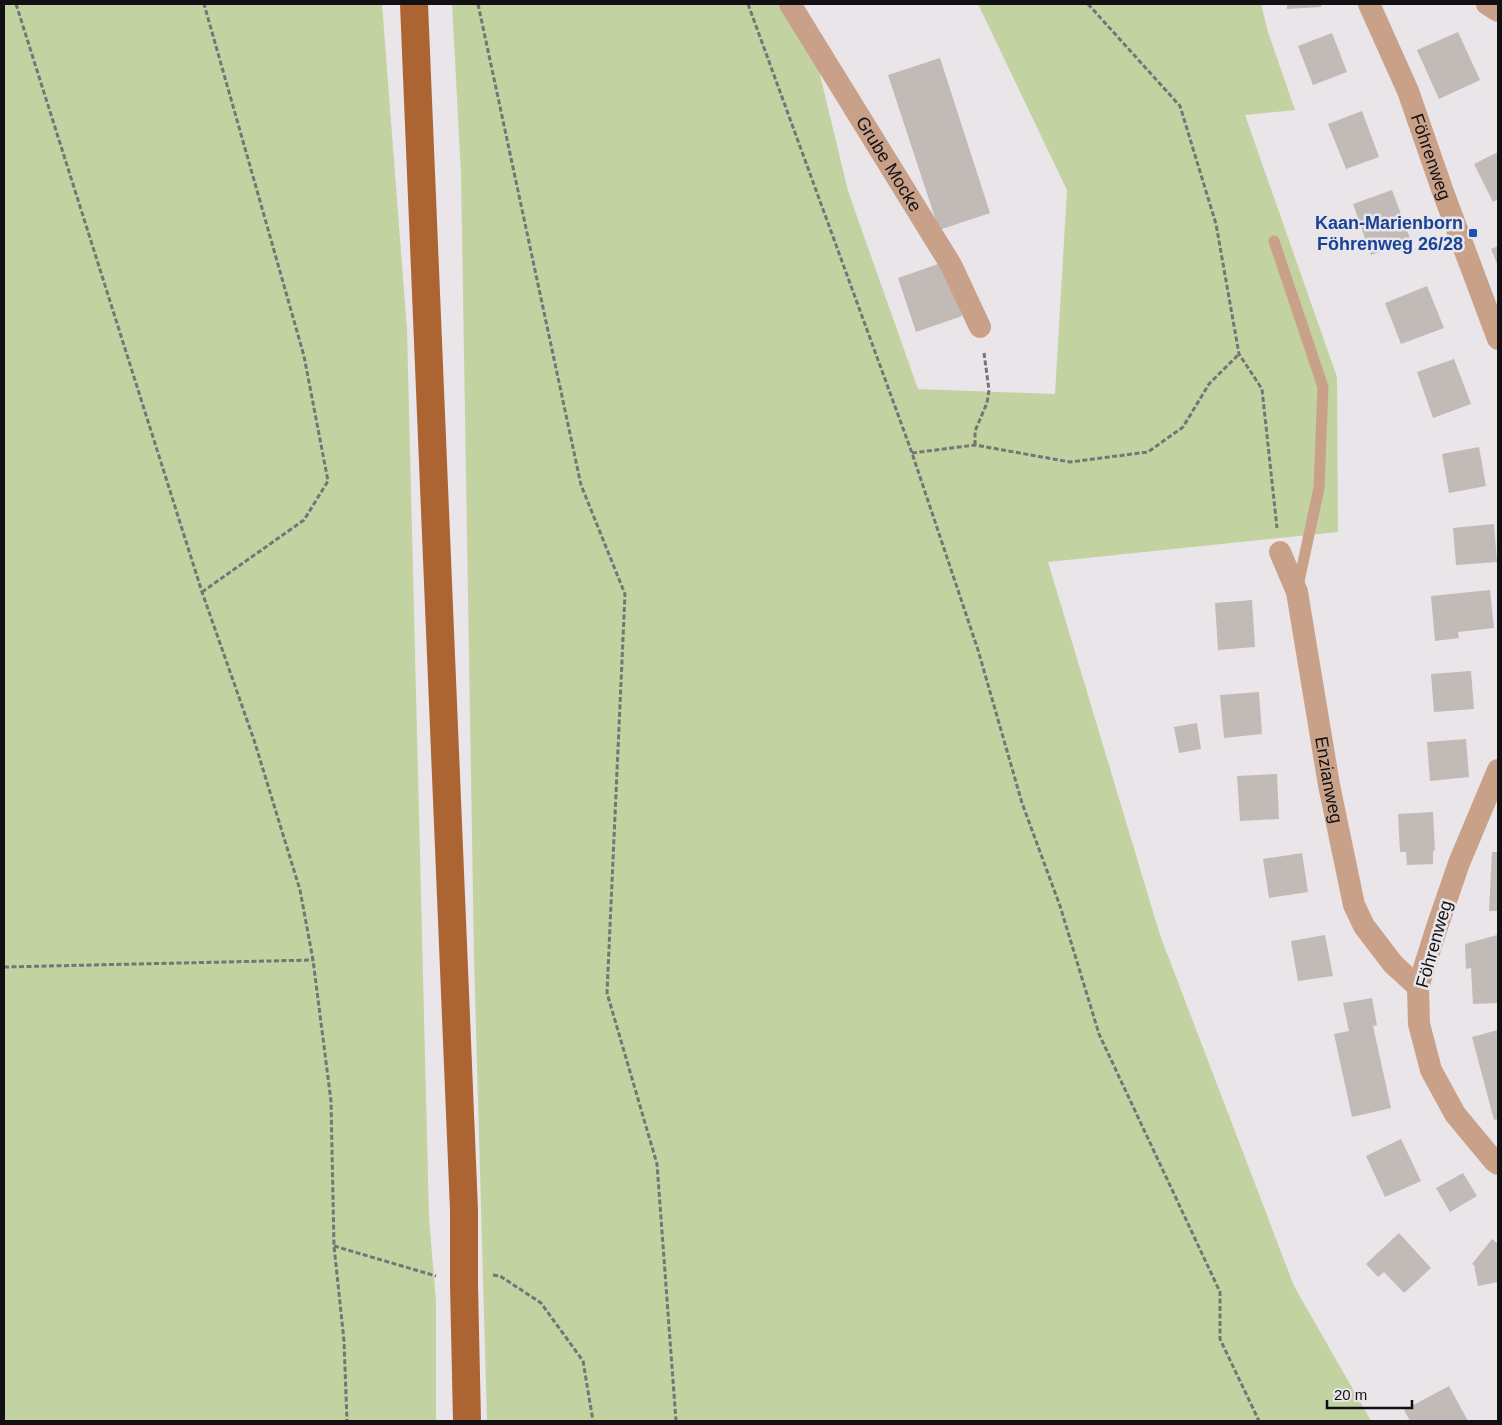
<svg xmlns="http://www.w3.org/2000/svg" width="1502" height="1425" viewBox="0 0 1502 1425" font-family="Arial,sans-serif">
  <rect width="100%" height="100%" fill="#eae5e9"/>
  <!-- green -->
  <g fill="#c2d2a0">
    <polygon points="4,4 382,4 407,330 429,1218 436,1302 436,1421 4,1421"/>
    <polygon points="452,4 803,4 848,191 918,389 1055,394 1067,190 978,4 1261,4 1268,32 1295,110 1245,115 1337,377 1338,532 1048,562 1160,935 1294,1286 1371,1421 487,1421 474,957 461,173"/>
  </g>
  <!-- building -->
  <g fill="#c1bab7">
    <polygon points="1287,4 1321,4 1321,7 1287,9"/>
    <polygon points="1458,32 1480,80 1439,99 1417,50"/>
    <polygon points="1332,33 1347,72 1313,85 1298,46"/>
    <polygon points="940,58 990,213 939,230 888,75"/>
    <polygon points="1362,111 1379,157 1346,169 1328,124"/>
    <polygon points="1498,152 1498,199 1493,202 1474,164"/>
    <polygon points="1392,190 1411,241 1371,255 1353,204"/>
    <polygon points="1498,246 1498,266 1491,249"/>
    <polygon points="944,262 962,316 916,332 898,278"/>
    <polygon points="1427,286 1444,328 1401,344 1385,303"/>
    <polygon points="1454,359 1471,404 1433,418 1417,372"/>
    <polygon points="1479,447 1486,486 1449,493 1442,454"/>
    <polygon points="1494,524 1497,562 1456,565 1453,528"/>
    <polygon points="1490,590 1494,628 1458,632 1459,638 1435,641 1431,596"/>
    <polygon points="1252,600 1255,647 1218,650 1215,603"/>
    <polygon points="1471,671 1474,709 1434,712 1431,674"/>
    <polygon points="1259,692 1262,734 1224,738 1220,695"/>
    <polygon points="1197,723 1201,749 1179,753 1174,727"/>
    <polygon points="1466,739 1469,777 1430,781 1427,742"/>
    <polygon points="1277,774 1279,819 1240,821 1237,776"/>
    <polygon points="1433,812 1435,850 1433,851 1433,864 1407,865 1406,852 1400,852 1398,814"/>
    <polygon points="1492,852 1498,852 1498,911 1489,911"/>
    <polygon points="1302,853 1308,892 1269,898 1263,859"/>
    <polygon points="1325,935 1333,976 1298,981 1291,941"/>
    <polygon points="1497,935 1498,1003 1473,1004 1471,968 1466,969 1465,944"/>
    <polygon points="1372,998 1377,1025 1373,1026 1391,1108 1352,1117 1334,1034 1349,1031 1343,1003"/>
    <polygon points="1498,1030 1498,1119 1494,1120 1472,1037"/>
    <polygon points="1401,1139 1421,1181 1385,1197 1366,1156"/>
    <polygon points="1463,1173 1477,1196 1450,1212 1436,1188"/>
    <polygon points="1399,1233 1431,1268 1404,1293 1384,1272 1378,1277 1366,1264"/>
    <polygon points="1492,1239 1498,1244 1498,1282 1478,1286 1474,1265 1472,1264"/>
    <polygon points="1449,1386 1468,1421 1410,1421 1404,1410"/>
  </g>
  <g fill="none" stroke-linecap="round" stroke-linejoin="round">
    <!-- path -->
    <g stroke="#777477" stroke-width="3" stroke-dasharray="5 2.5" stroke-linecap="butt">
      <polyline points="16,4 202,592 254,740 300,890 313,960 331,1101 334,1246 344,1341 347,1421"/>
      <polyline points="478,4 581,485 625,594 607,993 657,1164 676,1421"/>
      <polyline points="748,4 912,453 978,650 1022,803 1060,906 1099,1034 1220,1292 1220,1339 1259,1421"/>
      <polyline points="1088,4 1180,106 1216,224 1239,354 1262,389 1277,528"/>
      <polyline points="975,445 975,431 987,403 989,390 984,353"/>
      <polyline points="912,453 975,445 1070,462 1148,452 1183,427 1209,384 1239,354"/>
      <polyline points="202,592 304,520 328,481 304,356 204,4"/>
      <polyline points="4,967 313,960"/>
      <polyline points="334,1246 436,1276"/>
      <polyline points="493,1275 500,1276 541,1303 583,1361 593,1421"/>
    </g>
    <!-- service -->
    <polyline stroke="#c9a188" stroke-width="11" points="1274,241 1323,387 1319,488 1298,586"/>
    <!-- minor -->
    <g stroke="#c9a188" stroke-width="22">
      <path id="s1" d="M790 4 951 265 980 327"/>
      <path id="s2" d="M1369 4 1408 91 1443 192 1498 339"/>
      <polyline points="1487,4 1498,11"/>
      <path id="s3" d="M1280 552 1297 592 1329 785 1354 905 1364 926 1393 964 1418 987"/>
      <polyline points="1498,770 1459,863 1437,927 1418,987 1419,1024 1431,1070 1455,1114 1494,1161 1498,1164"/>
    </g>
    <!-- primary -->
    <polyline stroke="#ab6432" stroke-width="28" points="414,4 464,1210 464,1285 467,1421"/>
  </g>
  <!-- markers -->
  <rect fill="#1a4fb4" stroke="#eae5e9" stroke-width="2" x="1468" y="228" width="10" height="10" rx="2.5"/>
  <g text-anchor="middle" stroke-width="5" stroke-linejoin="round" paint-order="stroke">
    <!-- street labels -->
    <g font-size="18" fill="#121012" stroke="#eae5e9">
      <text dy="6" stroke="none"><textPath href="#s2" startOffset="165">Föhrenweg</textPath></text>
      <text dy="6" stroke="none"><textPath href="#s1" startOffset="188">Grube Mocke</textPath></text>
      <text dy="6" stroke="none"><textPath href="#s3" startOffset="234">Enzianweg</textPath></text>
      <text transform="translate(1434 944) rotate(-74)" y="6">Föhrenweg</text>
    </g>
    <!-- transit labels -->
    <g font-size="18" font-weight="bold" fill="#164399" stroke="#eae5e9" text-anchor="end">
      <text x="1463" y="229">Kaan-Marienborn<tspan x="1463" dy="21">Föhrenweg 26/28</tspan></text>
    </g>
  </g>
  <!-- border -->
  <rect width="1502" height="1425" fill="none" stroke="#121012" stroke-width="10"/>
  <!-- scale -->
  <path d="M1327 1400v8h85v-8" fill="none" stroke="#121012" stroke-width="2.5"/>
  <text x="1334" y="1400" font-size="15" fill="#121012" stroke="#eae5e9" stroke-width="4" paint-order="stroke">20 m</text>
</svg>
